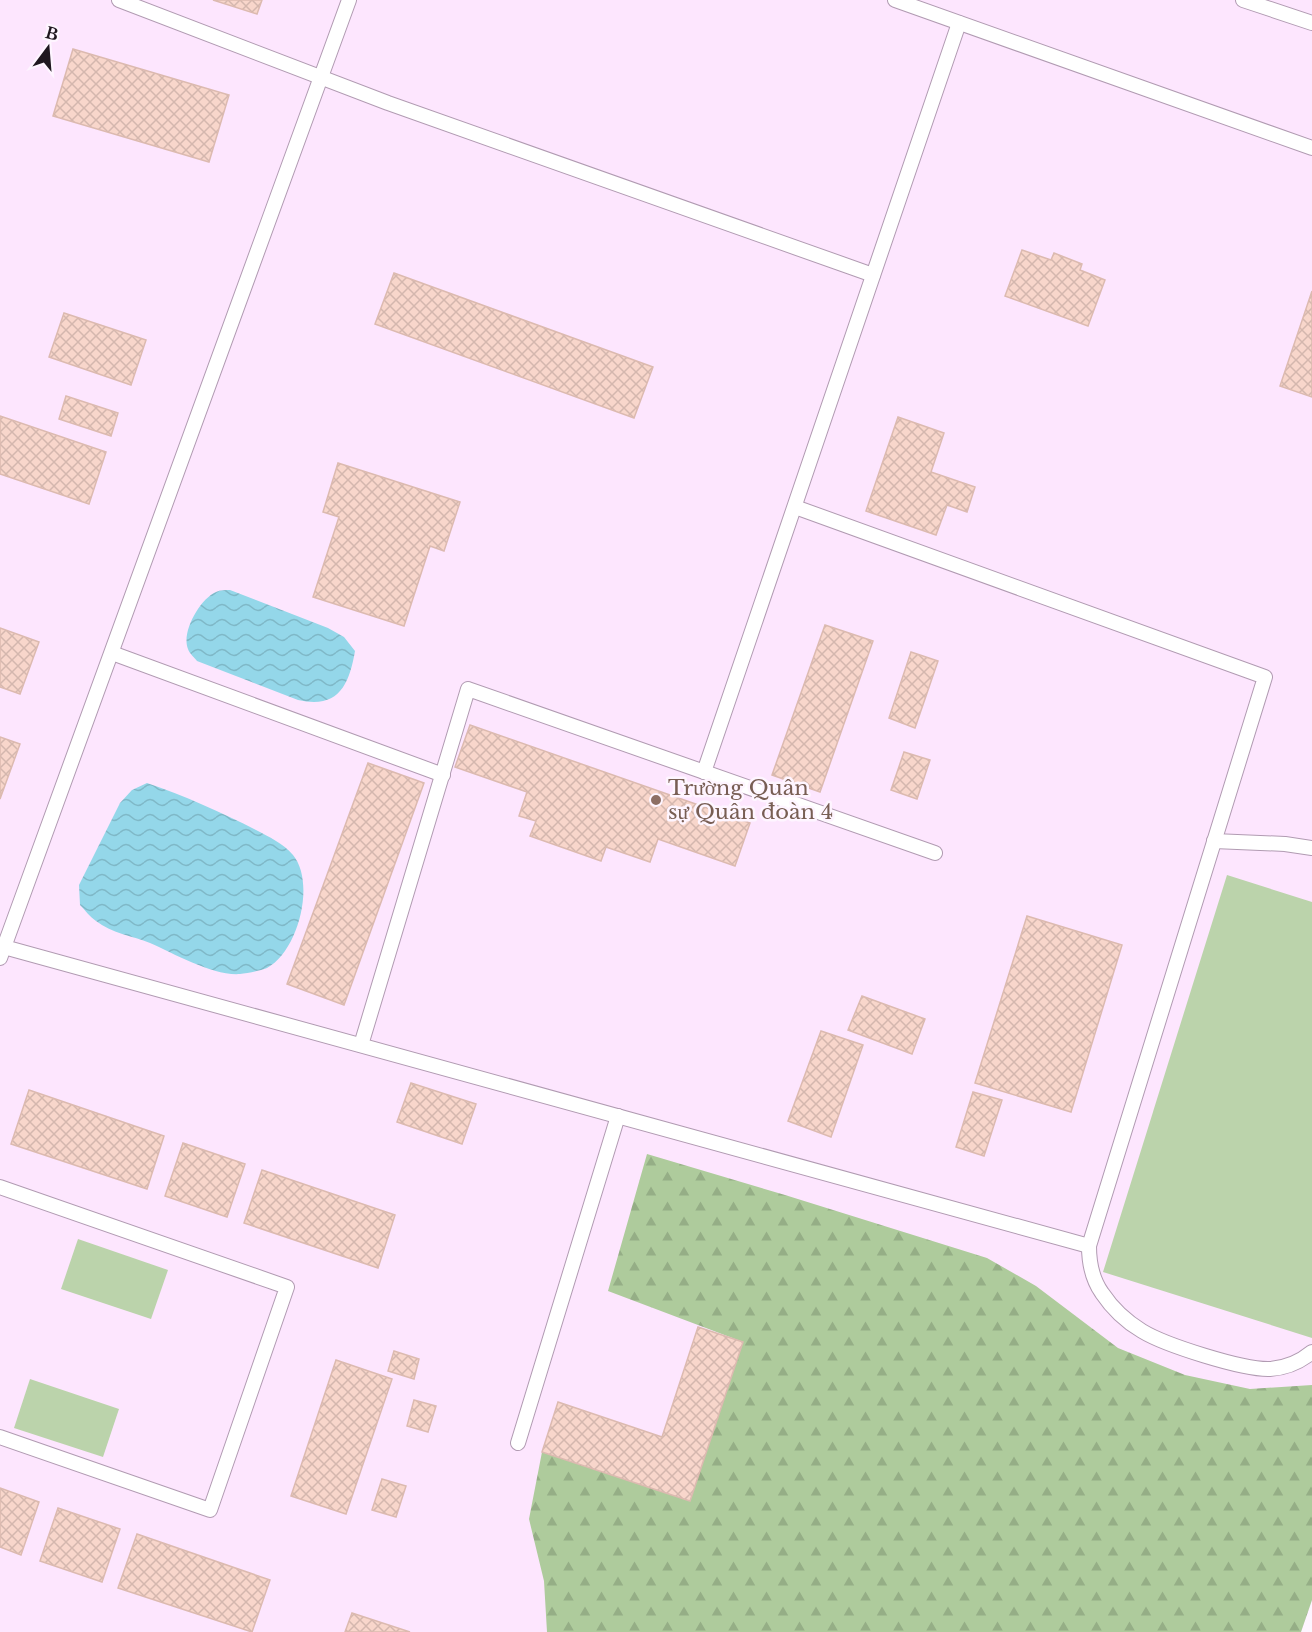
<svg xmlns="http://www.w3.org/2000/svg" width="1312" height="1632" viewBox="0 0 1312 1632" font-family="'Libre Baskerville',serif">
  <defs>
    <pattern id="forest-firs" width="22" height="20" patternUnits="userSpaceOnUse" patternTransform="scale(1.5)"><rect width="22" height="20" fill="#aecb9c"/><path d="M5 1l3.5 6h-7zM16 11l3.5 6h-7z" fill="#95ae86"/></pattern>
    <pattern id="water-waves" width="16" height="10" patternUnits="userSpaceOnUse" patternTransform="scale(1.5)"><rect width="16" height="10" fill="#94d7e9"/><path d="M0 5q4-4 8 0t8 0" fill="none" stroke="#7fb8c7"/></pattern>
    <pattern id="building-cross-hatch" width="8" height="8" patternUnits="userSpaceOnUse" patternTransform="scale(1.5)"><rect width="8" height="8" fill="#f8d6cb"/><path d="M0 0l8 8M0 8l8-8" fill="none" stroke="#d4b7ae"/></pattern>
  </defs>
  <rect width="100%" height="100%" fill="#fef5ff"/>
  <!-- built -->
  <polygon fill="#fde6fe" points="0,0 1312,0 1312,1600 1301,1632 0,1632"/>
  <!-- forest -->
  <polygon fill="url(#forest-firs)" points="647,1154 785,1195 987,1258 1036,1286 1118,1348 1185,1375 1250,1389 1312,1385 1312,1600 1301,1632 547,1632 544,1581 529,1519 542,1452 690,1501 743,1342 608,1291"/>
  <!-- green -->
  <g fill="#bbd3ab">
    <polygon points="1227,875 1312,902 1312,1338 1103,1272"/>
    <polygon points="78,1239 168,1270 151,1319 61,1289"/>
    <polygon points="30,1379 119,1409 103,1457 14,1428"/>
  </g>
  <!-- water -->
  <g fill="url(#water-waves)">
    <path d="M230 590 328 628 344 637 355 651C349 686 338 709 298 700L197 661C195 658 189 653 188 649 181 632 200 599 216 592 220 590 226 590 230 590Z"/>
    <path d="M147 783C185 796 221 812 256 830 269 837 283 843 293 855 316 883 298 952 267 968 260 971 247 973 240 974 213 976 175 954 150 943 133 936 111 933 96 921 90 917 85 910 80 905L79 885 120 803 132 790Z"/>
  </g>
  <!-- building -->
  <g fill="url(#building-cross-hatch)" stroke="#dcbab0" stroke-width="1.5">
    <polygon points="213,0 262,0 257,14"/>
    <polygon points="73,49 229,95 209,162 53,116"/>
    <polygon points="1022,250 1051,260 1054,253 1082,264 1080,270 1105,280 1088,326 1005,296"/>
    <polygon points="394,273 653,367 634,418 375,324"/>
    <polygon points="1312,291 1312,397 1280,386"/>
    <polygon points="64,313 146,340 131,385 49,357"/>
    <polygon points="66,396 118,413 111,436 59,419"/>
    <polygon points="0,416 106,452 89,504 0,474"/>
    <polygon points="898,417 944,433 931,472 975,487 967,512 947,505 936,535 866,511"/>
    <polygon points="338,463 460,502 444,551 430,546 404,626 313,597 339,517 323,512"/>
    <polygon points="825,625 873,641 820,792 772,775"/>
    <polygon points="0,628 39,642 20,694 0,687"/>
    <polygon points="911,652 938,661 915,728 889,718"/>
    <polygon points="470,725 750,823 735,866 658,839 650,862 606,847 601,861 530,836 536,821 519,816 527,792 455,767"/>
    <polygon points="0,737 20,744 0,799"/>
    <polygon points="904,752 930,760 917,799 891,790"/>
    <polygon points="368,763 424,783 344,1005 287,984"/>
    <polygon points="1027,916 1122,945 1071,1112 975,1083"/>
    <polygon points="862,996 925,1019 912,1054 848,1030"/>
    <polygon points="821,1031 863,1045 831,1137 788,1121"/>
    <polygon points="411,1083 476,1104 462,1144 397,1122"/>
    <polygon points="29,1090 164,1136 147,1189 11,1144"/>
    <polygon points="973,1092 1002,1100 984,1156 956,1147"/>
    <polygon points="183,1143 245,1164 227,1217 165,1196"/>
    <polygon points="262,1170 395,1215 378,1268 244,1223"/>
    <polygon points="698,1327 743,1342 690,1501 542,1452 558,1402 662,1437"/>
    <polygon points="394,1351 419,1359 414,1379 388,1371"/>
    <polygon points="336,1360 392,1379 346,1514 291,1496"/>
    <polygon points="414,1400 436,1406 428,1432 407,1426"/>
    <polygon points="382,1479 406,1486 396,1517 372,1510"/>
    <polygon points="0,1488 39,1502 21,1555 0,1547"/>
    <polygon points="58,1508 120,1529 102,1582 40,1561"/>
    <polygon points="137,1534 270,1580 252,1632 118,1588"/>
    <polygon points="352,1613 410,1632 345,1632"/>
  </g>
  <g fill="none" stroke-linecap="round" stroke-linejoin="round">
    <defs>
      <g id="lane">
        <polyline points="119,0 388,103 873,275"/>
        <polyline points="895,0 1312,148"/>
        <polyline points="1243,0 1312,23"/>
        <polyline points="112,653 443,775"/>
        <polyline points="704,772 959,23"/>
        <polyline points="1214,841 1285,844 1312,848"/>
        <polyline points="4,947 1089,1246 1265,677 795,507"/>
        <polyline points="0,958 349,0"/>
        <polyline points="361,1045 468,689 935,853"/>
        <polyline points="0,1187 287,1287 210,1510 0,1437"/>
        <path d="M1089 1246C1089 1263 1092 1279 1102 1293 1112 1308 1127 1322 1142 1331 1165 1345 1243 1370 1270 1369 1286 1368 1300 1362 1312 1352"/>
        <polyline points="518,1443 618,1116"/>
      </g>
    </defs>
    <!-- lane casing -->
    <use href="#lane" stroke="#b19bb2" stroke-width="16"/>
    <!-- lane -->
    <use href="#lane" stroke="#fff" stroke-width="14"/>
  </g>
  <!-- markers -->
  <circle fill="#8d6e63" stroke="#fef5ff" stroke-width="2" cx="656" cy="800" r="6"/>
  <g text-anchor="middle" stroke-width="5" stroke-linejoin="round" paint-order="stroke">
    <!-- education labels -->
    <g font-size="21" fill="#785e54" stroke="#fef5ff" text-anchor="start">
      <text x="668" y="795">Trường Quân<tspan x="668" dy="24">sự Quân đoàn 4</tspan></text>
    </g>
  </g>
  <!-- north arrow -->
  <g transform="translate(48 48) rotate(16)" stroke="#fef5ff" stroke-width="4.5" paint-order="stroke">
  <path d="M0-4.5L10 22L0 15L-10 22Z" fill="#1f171f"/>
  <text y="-9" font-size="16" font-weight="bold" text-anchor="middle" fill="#1f171f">B</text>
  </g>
</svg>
